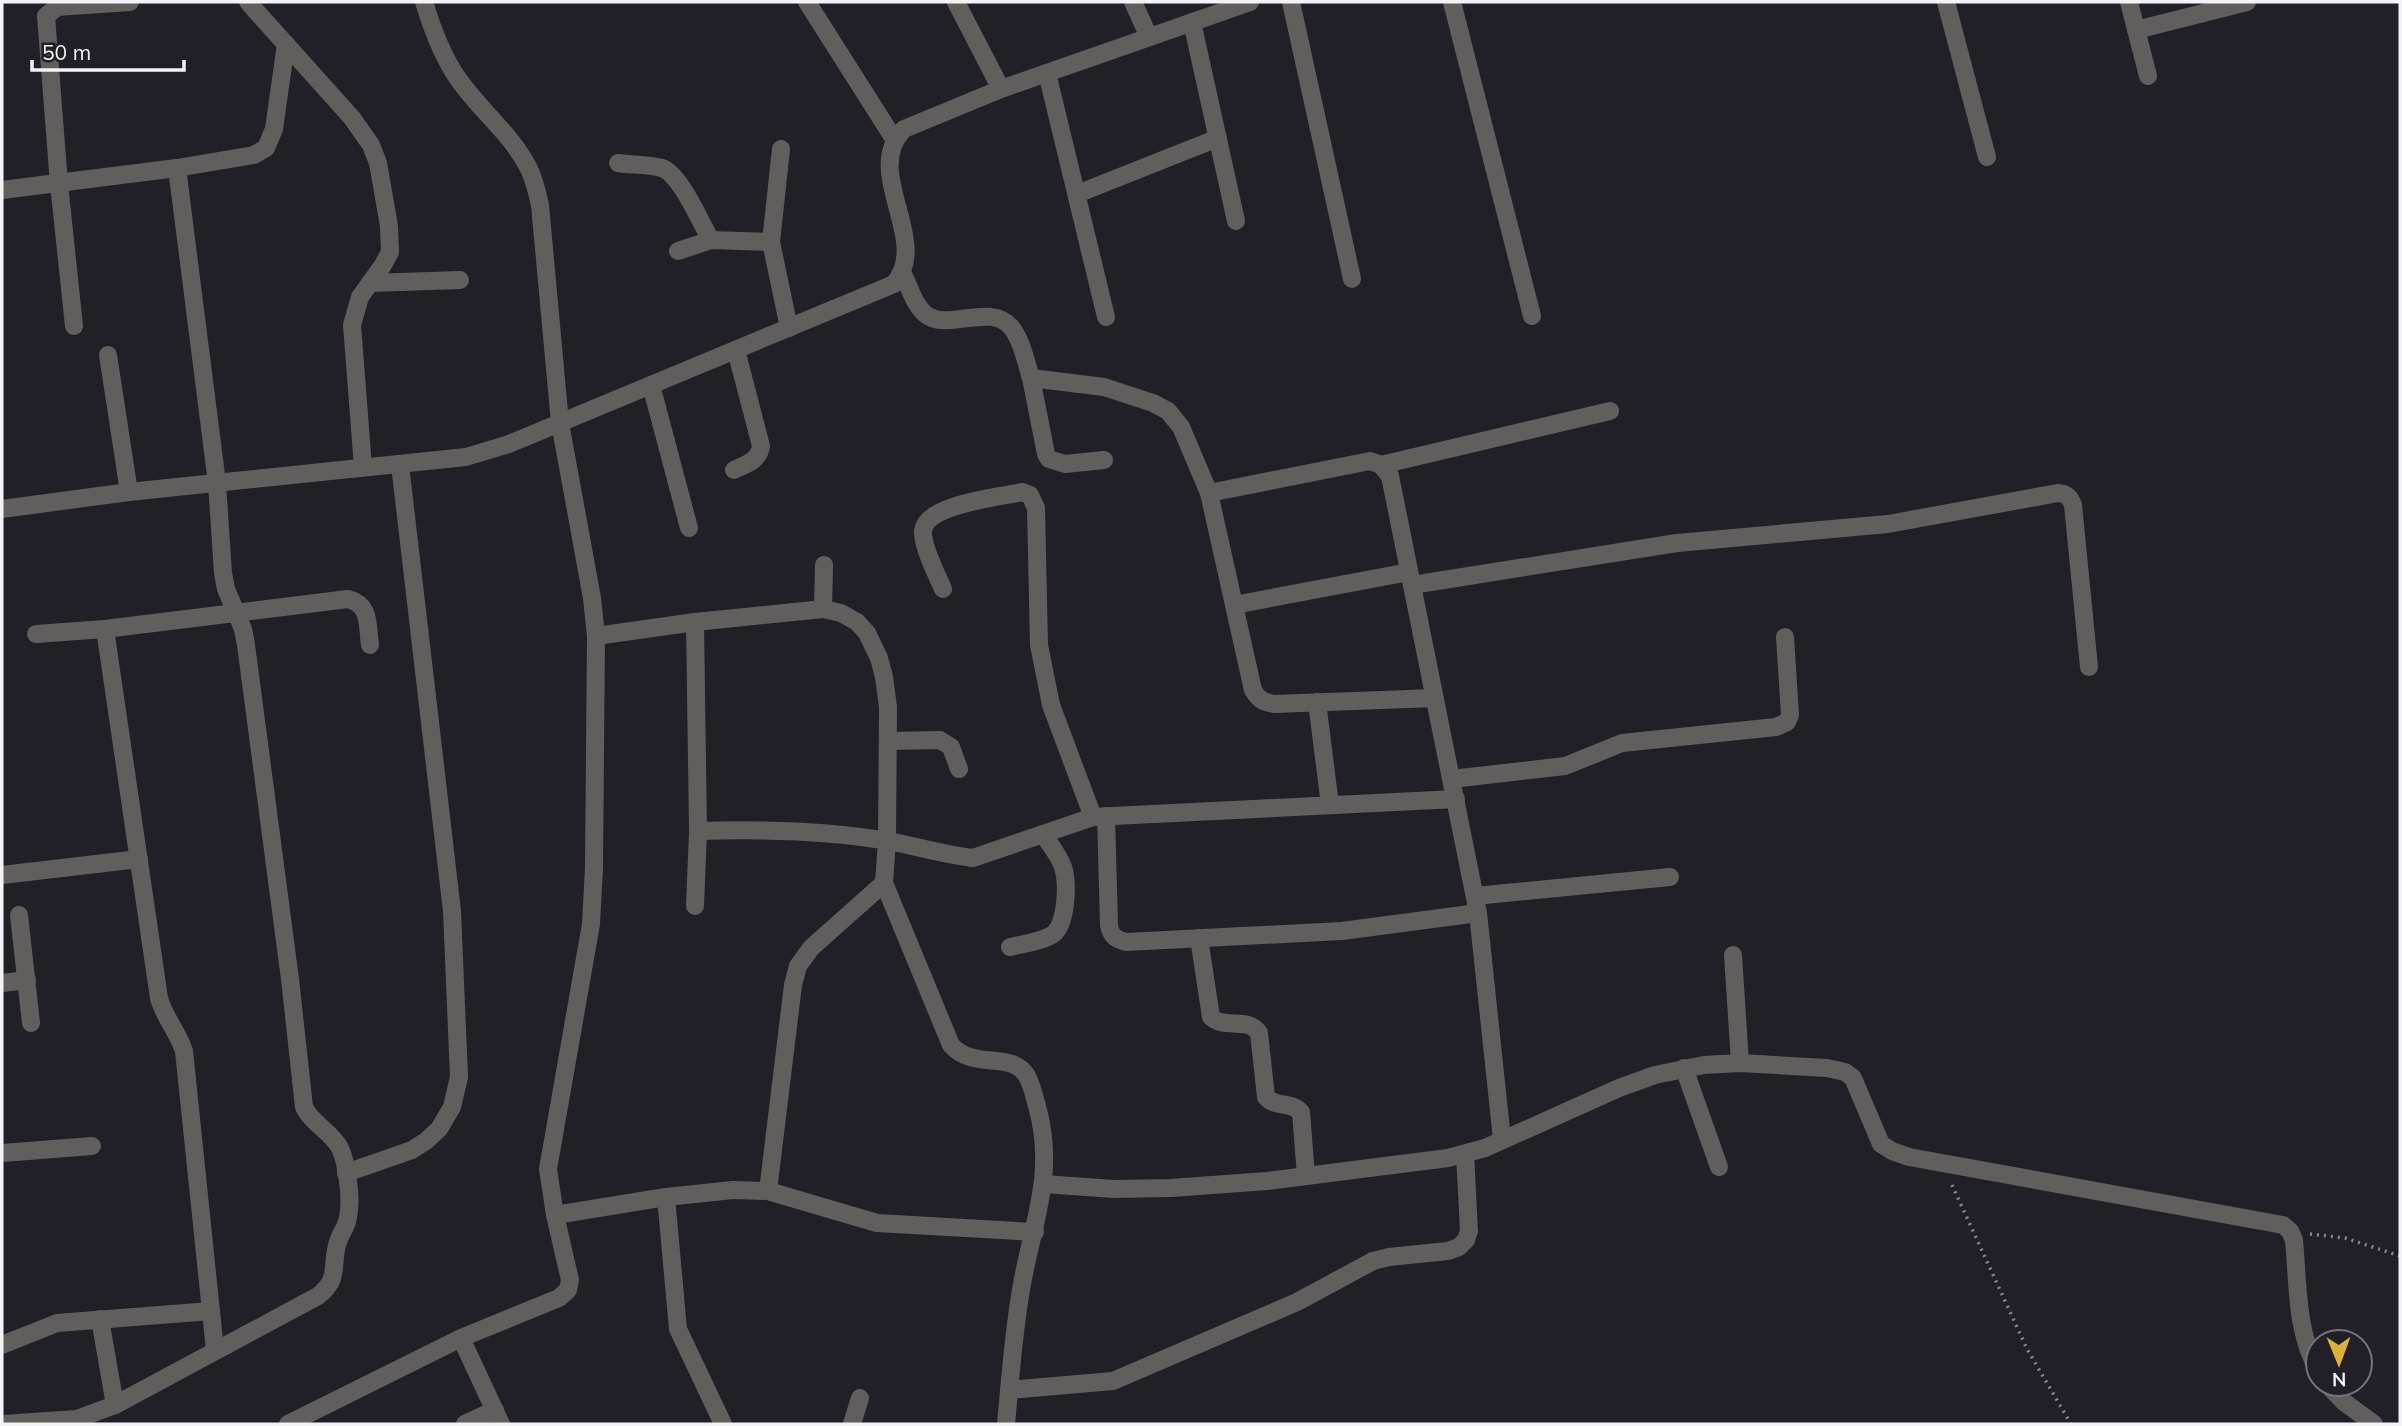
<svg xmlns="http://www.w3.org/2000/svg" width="2402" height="1426" viewBox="0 0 2402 1426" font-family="Mulish,sans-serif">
  <rect width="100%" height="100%" fill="#212026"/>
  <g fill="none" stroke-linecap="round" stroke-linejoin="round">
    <!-- path -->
    <g stroke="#89888e" stroke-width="3.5" stroke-dasharray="2 5" stroke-linecap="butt">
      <polyline points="1952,1185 2027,1349 2071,1424"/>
      <polyline points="2310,1234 2345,1238 2400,1256"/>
    </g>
    <!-- minor -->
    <g stroke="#625e5d" stroke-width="18">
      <polyline points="248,2 352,118 371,145 378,163 389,226 390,252 383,265 360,297 352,325 363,467"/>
      <polyline points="807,2 894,139"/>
      <polyline points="956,2 1001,89"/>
      <polyline points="1133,2 1149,37"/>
      <polyline points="1291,2 1352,279"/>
      <polyline points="1452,2 1532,316"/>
      <polyline points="1946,2 1987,157"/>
      <polyline points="2129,2 2148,76"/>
      <polyline points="1192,22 1236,221"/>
      <polyline points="2136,30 2247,2"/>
      <polyline points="1047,73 1106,317"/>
      <polyline points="781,149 771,242 789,328"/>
      <path d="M618 163C631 165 648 164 662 168 681 175 700 222 711 240"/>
      <polyline points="2,190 177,168 254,155 266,148 274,129 286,44"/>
      <polyline points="1077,194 1218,138"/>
      <polyline points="678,251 711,240 771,242"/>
      <path d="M903 274C909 286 915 308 928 316 951 330 991 303 1011 327 1022 340 1026 363 1031 378L1104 387 1153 403 1168 411 1181 427 1209 493 1370 461 1381 465 1390 476 1478 913 1502 1139"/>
      <polyline points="370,283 460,280"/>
      <polyline points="74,326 59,184 46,16 57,7 130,2"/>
      <polyline points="108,355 129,492"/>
      <polyline points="1031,378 1046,454 1049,459 1065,464 1104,460"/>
      <polyline points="651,385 689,528"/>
      <polyline points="1381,465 1610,411"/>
      <path d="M734 470C746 464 759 461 761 446L736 350"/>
      <path d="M1209 493 1253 690C1258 699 1263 702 1274 704L1435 698"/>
      <path d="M2 509 129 492 466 457 509 444 894 284C932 240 861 172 904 129L1001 89 1250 2"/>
      <path d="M1412 585 1677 543 1888 524 2058 493C2067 494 2070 497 2073 505L2089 667"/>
      <path d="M943 589C937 575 922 546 923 531 925 504 1001 497 1022 492L1030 495 1036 508 1039 645 1051 705 1093 817"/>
      <polyline points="1234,605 1409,572"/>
      <polyline points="823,609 824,565"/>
      <path d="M695 622 698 831C762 829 825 830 888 841 916 846 944 855 973 858L1093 817 1456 799"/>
      <polyline points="36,634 105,629"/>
      <path d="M596 636 695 622 823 609 841 613 857 622 867 633 879 658 884 677 888 707 887 841 884 883 951 1045C974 1071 1011 1050 1027 1076 1032 1085 1034 1096 1037 1106 1057 1177 1030 1228 1020 1296 1013 1338 1010 1382 1006 1424"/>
      <polyline points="1317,702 1330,805"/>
      <polyline points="888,741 940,740 951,747 959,769"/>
      <polyline points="1452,779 1565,766 1622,743 1776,727 1787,722 1790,715 1785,637"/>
      <path d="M1106 816 1109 925C1111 936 1115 939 1126 942L1342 931 1478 913"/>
      <polyline points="2,875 139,859"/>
      <polyline points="1475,896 1670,877"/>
      <polyline points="695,906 698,831"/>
      <polyline points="19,915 31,1023"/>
      <path d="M1199 938 1211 1017C1225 1030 1247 1016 1259 1033L1266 1097C1275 1108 1291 1101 1301 1112L1306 1176"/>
      <path d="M1010 947C1023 944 1040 942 1052 935 1067 926 1068 883 1063 867 1059 855 1050 845 1043 834"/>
      <polyline points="1733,955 1740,1063"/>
      <polyline points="2,983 27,980"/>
      <polyline points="1684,1068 1719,1167"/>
      <polyline points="2,1153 92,1146"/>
      <polyline points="346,1173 412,1150 426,1141 439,1129 452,1107 459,1077 452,911 400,465"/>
      <path d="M1044 1184 1114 1189 1171 1188 1267 1181 1448 1158 1485 1148 1619 1088 1655 1075 1704 1065 1740 1063 1827 1068 1845 1072 1853 1078 1881 1144 1892 1151 1909 1157 2283 1225 2290 1231 2294 1240C2298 1282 2296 1333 2318 1370"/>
      <polyline points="768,1191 793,985 798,966 811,948 884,883"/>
      <polyline points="666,1197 678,1329 723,1424"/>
      <polyline points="555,1215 666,1197 733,1190 768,1191 877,1223 1035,1232"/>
      <polyline points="100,1319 115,1405"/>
      <polyline points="461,1338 501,1424"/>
      <polyline points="2,1345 57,1323 211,1311"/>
      <path d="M215 1350 184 1051C178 1032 164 1017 159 998L105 629 348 599C371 605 367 625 370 645"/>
      <polyline points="2327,1384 2344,1402 2374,1424"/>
      <polyline points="1009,1390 1113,1381 1297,1302 1373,1261 1389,1257 1448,1251 1459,1247 1466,1240 1469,1231 1465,1154"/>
      <path d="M3 1424 77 1419 115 1405 318 1296C341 1278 330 1266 338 1242 340 1234 347 1227 348 1217 352 1200 347 1163 340 1148 331 1131 312 1124 304 1107L290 979 246 645 243 629 226 589 223 573 217 483 177 168"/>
      <path d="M288 1424 461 1338 559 1298 568 1290 570 1280 555 1215 548 1169 591 924 594 868 596 636 592 598 560 423 540 205C537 193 535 181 529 169 511 132 474 106 453 71 440 50 431 25 424 2"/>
      <polyline points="465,1424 495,1410"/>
      <polyline points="852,1424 860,1398"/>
    </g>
  </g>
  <!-- border -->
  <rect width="2402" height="1426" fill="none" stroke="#f3f2f7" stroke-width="7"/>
  <!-- north arrow -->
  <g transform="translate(2339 1363) rotate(179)"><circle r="33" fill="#212026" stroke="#75747a" stroke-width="2"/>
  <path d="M0-5L12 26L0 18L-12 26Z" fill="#ddb133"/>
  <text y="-10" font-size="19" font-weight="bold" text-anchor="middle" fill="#f3f2f7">N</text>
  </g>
  <!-- scale -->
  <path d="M32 60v10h152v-10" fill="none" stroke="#f3f2f7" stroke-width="3.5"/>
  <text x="42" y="60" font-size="21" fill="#f3f2f7" stroke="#212026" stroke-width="5" paint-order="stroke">50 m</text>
</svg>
